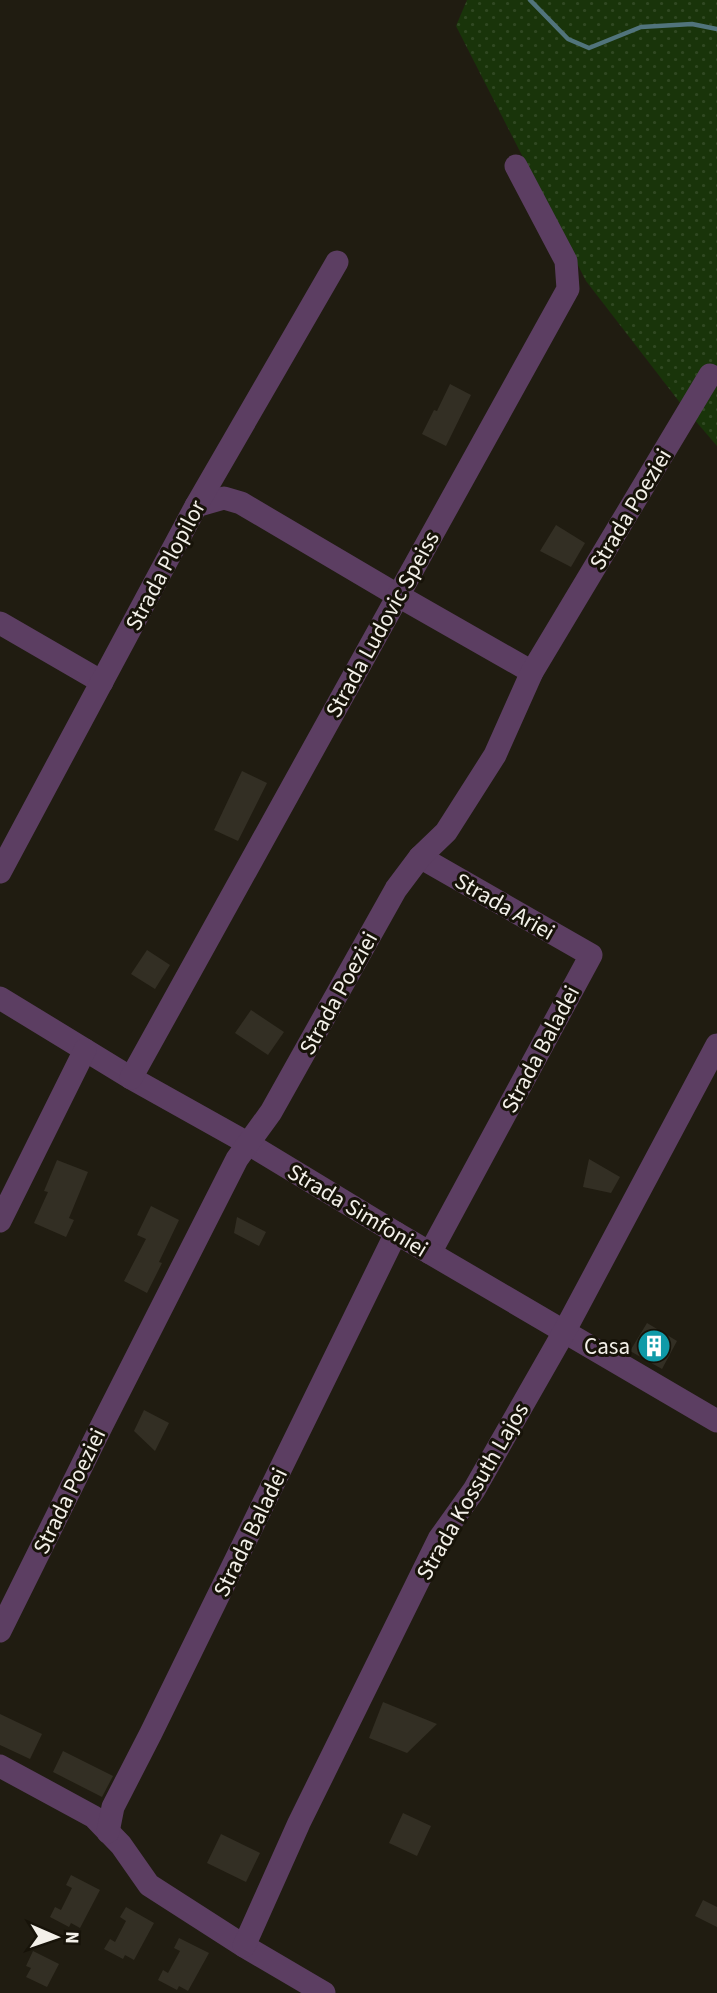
<svg xmlns="http://www.w3.org/2000/svg" width="717" height="1993" viewBox="0 0 717 1993" font-family="'Source Sans 3',sans-serif">
  <defs>
    <pattern id="grass-dots" width="8" height="8" patternUnits="userSpaceOnUse" patternTransform="scale(1.75)"><rect width="8" height="8" fill="#19340a"/><path d="M2 2h.1M6 6h.1" fill="none" stroke="#304822" stroke-width="1.8" stroke-linecap="round"/></pattern>
  </defs>
  <rect width="100%" height="100%" fill="#201c11"/>
  <!-- grass -->
  <polygon fill="url(#grass-dots)" points="467,0 717,0 717,446 681,404 586,281 456,26"/>
  <g fill="none" stroke-linecap="round" stroke-linejoin="round">
    <!-- stream -->
    <polyline stroke="#51747c" stroke-width="4.5" points="530,0 568,39 589,48 641,27 692,24 717,29"/>
  </g>
  <!-- building -->
  <g fill="#332f24">
    <polygon points="450,384 471,395 446,446 422,434 434,410 437,411"/>
    <polygon points="556,525 585,543 571,567 540,551"/>
    <polygon points="242,771 267,783 238,841 214,830"/>
    <polygon points="147,950 170,965 155,989 131,974"/>
    <polygon points="251,1010 284,1032 268,1055 235,1033"/>
    <polygon points="589,1159 620,1177 611,1193 583,1187"/>
    <polygon points="57,1160 88,1172 69,1218 74,1220 66,1237 34,1223 48,1192 44,1191"/>
    <polygon points="151,1206 179,1220 159,1262 162,1263 147,1293 124,1281 146,1239 137,1235"/>
    <polygon points="237,1217 266,1232 259,1246 234,1233"/>
    <polygon points="647,1323 677,1341 662,1369 630,1351"/>
    <polygon points="144,1410 169,1423 155,1451 134,1431"/>
    <polygon points="383,1702 437,1724 407,1753 369,1738"/>
    <polygon points="0,1714 42,1734 30,1759 0,1745"/>
    <polygon points="63,1751 113,1776 102,1797 53,1772"/>
    <polygon points="403,1813 431,1826 417,1856 389,1843"/>
    <polygon points="221,1834 260,1853 246,1882 207,1863"/>
    <polygon points="71,1875 100,1890 80,1928 71,1923 69,1927 50,1917 55,1907 61,1910 72,1888 66,1885"/>
    <polygon points="703,1900 717,1907 717,1927 695,1916"/>
    <polygon points="126,1907 154,1923 134,1960 125,1955 123,1959 104,1949 110,1939 115,1942 126,1921 120,1917"/>
    <polygon points="179,1938 209,1953 188,1991 179,1986 177,1990 158,1980 163,1970 168,1973 180,1951 174,1948"/>
    <polygon points="33,1951 59,1964 47,1987 26,1977 31,1968 26,1966"/>
  </g>
  <g fill="none" stroke-linecap="round" stroke-linejoin="round">
    <!-- minor -->
    <g stroke="#5c3e62" stroke-width="23">
      <polyline points="196,506 224,498 241,503 397,595 532,672"/>
      <polyline points="0,623 102,682"/>
      <polyline points="420,857 591,955 430,1253"/>
      <polyline points="0,872 196,506 337,262"/>
      <polyline points="0,998 131,1078 249,1144 396,1233 717,1421"/>
      <polyline points="131,1078 568,289 566,261 516,166"/>
      <polyline points="0,1221 85,1050"/>
      <polyline points="0,1631 102,1425 237,1159 271,1112 396,889 420,857 446,832 495,755 532,672 710,375"/>
      <polyline points="0,1766 94,1817 121,1845 149,1885 244,1946 324,1993"/>
      <polyline points="108,1832 113,1807 151,1733 396,1233"/>
      <polyline points="244,1946 299,1823 439,1539 474,1490 564,1332 717,1045"/>
    </g>
  </g>
  <!-- icons -->
  <defs>
    <symbol id="building-disc" viewBox="-11 -11 22 22"><circle r="9.5" fill="#0f9aa8" stroke="#171309"/><path d="M-4-6H4V6H1V3H-1V6H-4ZM-2.5-4.3h1.7v1.8h-1.7ZM.8-4.3h1.7v1.8H.8ZM-2.5-1h1.7V.8h-1.7ZM.8-1h1.7V.8H.8Z" fill="#fff"/></symbol>
  </defs>
  <g fill-rule="evenodd">
    <use href="#building-disc" x="635" y="1327" width="38" height="38"/>
  </g>
  <g text-anchor="middle" stroke-width="6" stroke-linejoin="round" paint-order="stroke">
    <!-- street labels -->
    <g font-size="23" fill="#f3f0e9" stroke="#171309">
      <text transform="translate(630 509) rotate(-59)" y="8">Strada Poeziei</text>
      <text transform="translate(165 565) rotate(-62)" y="8">Strada Plopilor</text>
      <text transform="translate(382 624) rotate(-61)" y="8">Strada Ludovic Speiss</text>
      <text transform="translate(505 906) rotate(30)" y="8">Strada Ariei</text>
      <text transform="translate(338 993) rotate(-61)" y="8">Strada Poeziei</text>
      <text transform="translate(540 1049) rotate(-62)" y="8">Strada Baladei</text>
      <text transform="translate(358 1210) rotate(31)" y="8">Strada Simfoniei</text>
      <text transform="translate(69 1491) rotate(-64)" y="8">Strada Poeziei</text>
      <text transform="translate(472 1491) rotate(-60)" y="8">Strada Kossuth Lajos</text>
      <text transform="translate(250 1532) rotate(-64)" y="8">Strada Baladei</text>
    </g>
    <!-- poi labels -->
    <g font-size="23" fill="#f3f0e9" stroke="#171309" text-anchor="end">
      <text x="630" y="1354">Casa</text>
    </g>
  </g>
  <!-- north arrow -->
  <g transform="translate(56 1937) rotate(92)" stroke="#171309" stroke-width="5" paint-order="stroke">
  <path d="M0-5L12 26L0 18L-12 26Z" fill="#f3f0e9"/>
  <text y="-10" font-size="19" font-weight="bold" text-anchor="middle" fill="#f3f0e9">N</text>
  </g>
</svg>
